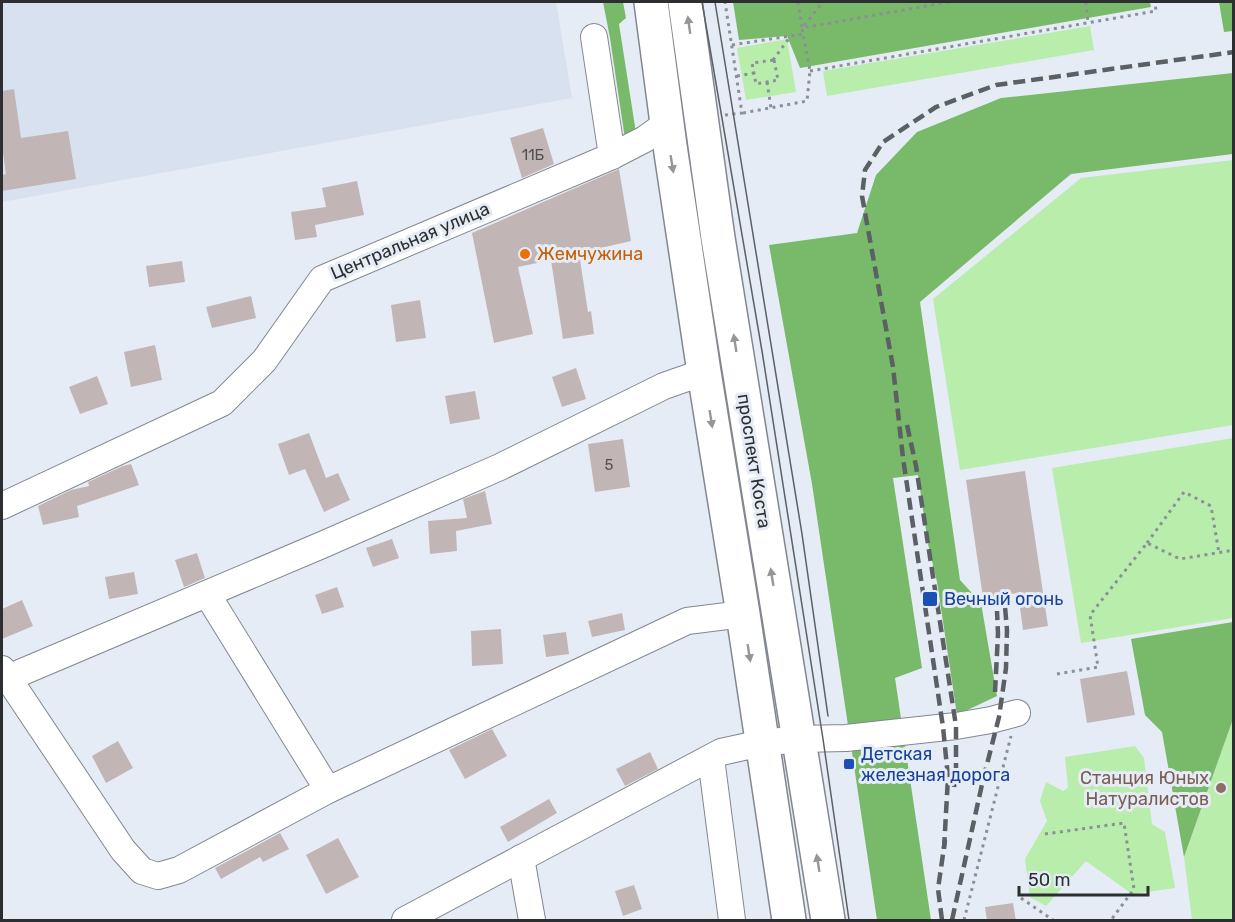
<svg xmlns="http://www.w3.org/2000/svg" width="1235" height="922" viewBox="0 0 1235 922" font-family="Rubik,sans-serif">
  <rect width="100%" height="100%" fill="#e6ecf5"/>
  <!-- built -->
  <polygon fill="#d8e1f0" points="2,2 556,2 572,98 2,202"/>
  <!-- green -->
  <g fill="#b8edac">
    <polygon points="1090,26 1094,50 827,96 823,71"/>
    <polygon points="787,39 796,92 746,100 737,48"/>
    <polygon points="1233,160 1233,425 960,470 933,299 1081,178"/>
    <polygon points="1233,438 1233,618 1081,643 1052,468"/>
    <polygon points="1233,719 1233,920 1192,920 1184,857"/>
    <polygon points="1135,746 1144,758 1152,824 1165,832 1175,888 1132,894 1086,861 1046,906 1030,897 1025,859 1047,821 1040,801 1046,782 1063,791 1068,788 1065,757"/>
  </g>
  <!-- forest -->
  <g fill="#78ba6a">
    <polygon points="603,2 623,2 626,18 619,24 636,133 625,139 610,38"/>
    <polygon points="733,2 1150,2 1151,7 800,68 787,36 739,40"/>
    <polygon points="1219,2 1233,2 1233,31 1224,32"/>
    <polygon points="1233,73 1233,154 1071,174 920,302 960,580 981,603 997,696 957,715 937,582 928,544 918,475 893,478 922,668 895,678 931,920 877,920 812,484 769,245 857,233 876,175 917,132 1001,98"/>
    <polygon points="1233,622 1233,719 1184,857 1162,732 1145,715 1131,639"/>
  </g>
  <!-- building -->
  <g fill="#c1b6b5">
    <polygon points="14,89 21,138 68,131 76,179 2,191 2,175 6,174 2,145 2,91"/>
    <polygon points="543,128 554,164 522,178 510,138"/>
    <polygon points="619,169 631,241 579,253 588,312 591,311 594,334 563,339 551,260 518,267 533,334 494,343 472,233"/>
    <polygon points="357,181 364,215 315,225 317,237 295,240 291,212 326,207 322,188"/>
    <polygon points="182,261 185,282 149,287 146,266"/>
    <polygon points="251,296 256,318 212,328 206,307"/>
    <polygon points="420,300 426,338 396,342 391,305"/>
    <polygon points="155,345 162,380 131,387 124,352"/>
    <polygon points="576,368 586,399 562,407 552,377"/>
    <polygon points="97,376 108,404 80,414 69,387"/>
    <polygon points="475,391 480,419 450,424 445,396"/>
    <polygon points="309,433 326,478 338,473 350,500 324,512 305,469 289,475 278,444"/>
    <polygon points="623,439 630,487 595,492 588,444"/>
    <polygon points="131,464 139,485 77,506 79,517 43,525 38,506 71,490 89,486 88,482 123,466"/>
    <polygon points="1025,471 1048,626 1023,630 1018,593 983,598 966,480"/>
    <polygon points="485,491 492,524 456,531 457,551 430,554 428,521 467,518 463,499"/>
    <polygon points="392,539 399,558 373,567 366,548"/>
    <polygon points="197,553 205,578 184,587 175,560"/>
    <polygon points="134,572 138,594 109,599 105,577"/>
    <polygon points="337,587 344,607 322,614 315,595"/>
    <polygon points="22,600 33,626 2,639 2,609"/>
    <polygon points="622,613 625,630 592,637 588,621"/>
    <polygon points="501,629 503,664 472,666 471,631"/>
    <polygon points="566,632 569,654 546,657 543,635"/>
    <polygon points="1127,671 1135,715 1087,723 1080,679"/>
    <polygon points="492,729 507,756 465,779 449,750"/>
    <polygon points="118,741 133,768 106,783 92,756"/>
    <polygon points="650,752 658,769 625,786 616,769"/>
    <polygon points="549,799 557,813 508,842 500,827"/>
    <polygon points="280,833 289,849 263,862 260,857 221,879 215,868"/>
    <polygon points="338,838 359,877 326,894 306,855"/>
    <polygon points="634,885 642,909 623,916 615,891"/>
    <polygon points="1013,903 1016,921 987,921 985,907"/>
  </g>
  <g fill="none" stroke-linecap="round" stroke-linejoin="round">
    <defs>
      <g id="minor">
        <polyline points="594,37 612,156"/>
        <polyline points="2,506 222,403 264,361 322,279 612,156 645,139 667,123"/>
        <polyline points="207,594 328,790"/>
        <polyline points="2,669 123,850 142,871 158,876 179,870 328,790 687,621 743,614"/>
        <polyline points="8,678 322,545 500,467 664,386 704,372"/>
        <polyline points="711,758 732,920"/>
        <polyline points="521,858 532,920"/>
        <polyline points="405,920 721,752 762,743 798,739 846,738 956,726 991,720 1017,713"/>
      </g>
      <g id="major">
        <polyline points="651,2 670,146 704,372 743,614 789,920"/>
        <polyline points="685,2 718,238 828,920"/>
      </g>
    </defs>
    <!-- minor casing -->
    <use href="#minor" stroke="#82878f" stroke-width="28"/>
    <!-- major casing -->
    <use href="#major" stroke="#82878f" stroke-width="36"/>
    <!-- path -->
    <g stroke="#8c9096" stroke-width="3" stroke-dasharray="3 4.5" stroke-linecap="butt">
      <polyline points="798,2 802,28 949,2"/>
      <polyline points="1086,2 1088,23"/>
      <polyline points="732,45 803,34"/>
      <polyline points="773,60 790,37"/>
      <polygon points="774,60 778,80 756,84 752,63"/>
      <polyline points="810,71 1156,11 1155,2"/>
      <polyline points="737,76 754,73"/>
      <polyline points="767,82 771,108"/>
      <polyline points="743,113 807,101 810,71 802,28 823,2"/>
      <polyline points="725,115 742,113 725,2"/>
      <polyline points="1147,543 1184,492 1211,506 1219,553"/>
      <polyline points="1057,674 1098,667 1090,615 1147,543 1180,559 1234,550"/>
      <polyline points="1045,834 1124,823 1134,889 1111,920"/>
      <polyline points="1021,898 1053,920"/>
      <polyline points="964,920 1011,736"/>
    </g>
    <!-- minor -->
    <use href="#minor" stroke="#fff" stroke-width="26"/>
    <!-- major -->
    <use href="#major" stroke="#fff" stroke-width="33"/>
    <!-- tram -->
    <g stroke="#5c5f64" stroke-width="1.5">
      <polyline points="702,2 762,351 823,739 849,920"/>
      <polyline points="715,2 802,534 828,716"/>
    </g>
    <!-- rail -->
    <g stroke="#5c5f64" stroke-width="4.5" stroke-dasharray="12 6" stroke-linecap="butt">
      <polyline points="907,425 916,466 956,726 956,770 954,787"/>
      <polyline points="995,692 998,634 997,611"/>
      <polyline points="944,849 948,777 943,727 903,458 893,367 862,196 865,170 883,142 936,107 996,85 1234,52"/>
      <polyline points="942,920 938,889 945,840"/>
      <polyline points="952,920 983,780 999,717 1006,668 1007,630 1004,595"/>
    </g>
  </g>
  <!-- one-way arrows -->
  <defs><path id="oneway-solid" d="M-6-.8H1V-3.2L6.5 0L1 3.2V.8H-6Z" transform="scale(1.5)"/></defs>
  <g fill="#969698">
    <use href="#oneway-solid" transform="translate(689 25) rotate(-98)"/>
    <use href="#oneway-solid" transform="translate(672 164) rotate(81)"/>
    <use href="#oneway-solid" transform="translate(735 343) rotate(-99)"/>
    <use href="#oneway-solid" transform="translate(711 419) rotate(81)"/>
    <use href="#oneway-solid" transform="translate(772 577) rotate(-99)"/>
    <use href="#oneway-solid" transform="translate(749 653) rotate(81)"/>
    <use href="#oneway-solid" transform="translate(818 863) rotate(-99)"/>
  </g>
  <!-- markers -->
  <circle fill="#e8710a" stroke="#e6ecf5" stroke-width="2" cx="525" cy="254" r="6"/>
  <g fill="#1a4fb4" stroke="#e6ecf5" stroke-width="2">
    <rect x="922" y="591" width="16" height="16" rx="3"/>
    <rect x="843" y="758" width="12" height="12" rx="3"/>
  </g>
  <circle fill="#8d6e63" stroke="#e6ecf5" stroke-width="2" cx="1221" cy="788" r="6"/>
  <g text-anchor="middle" stroke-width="6" stroke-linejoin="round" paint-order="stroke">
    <!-- number labels -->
    <g font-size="15" fill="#515052">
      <text x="533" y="160">11Б</text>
      <text x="609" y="470">5</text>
    </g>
    <!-- street labels -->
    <g font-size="18" fill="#2c2e31" stroke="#e6ecf5">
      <text transform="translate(410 241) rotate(-23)" y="6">Центральная улица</text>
      <text transform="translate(754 461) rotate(81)" y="6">проспект Коста</text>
    </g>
    <!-- food labels -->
    <g font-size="18" fill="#c56008" stroke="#e6ecf5" text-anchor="start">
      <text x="537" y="260">Жемчужина</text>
    </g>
    <!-- transit labels -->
    <g font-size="18" fill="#164399" stroke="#e6ecf5" text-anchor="start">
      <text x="944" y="605">Вечный огонь</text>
      <text x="861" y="760">Детская<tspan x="861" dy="21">железная дорога</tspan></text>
    </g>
    <!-- education labels -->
    <g font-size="18" fill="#785e54" stroke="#e6ecf5" text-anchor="end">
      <text x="1209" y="784">Станция Юных<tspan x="1209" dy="21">Натуралистов</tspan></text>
    </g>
  </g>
  <!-- border -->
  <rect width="1235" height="922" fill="none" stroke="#2c2e31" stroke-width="6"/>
  <!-- scale -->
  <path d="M1019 886v9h129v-9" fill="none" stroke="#2c2e31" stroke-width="3"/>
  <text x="1028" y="886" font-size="18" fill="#2c2e31" stroke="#e6ecf5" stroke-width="4.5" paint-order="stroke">50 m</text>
</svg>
